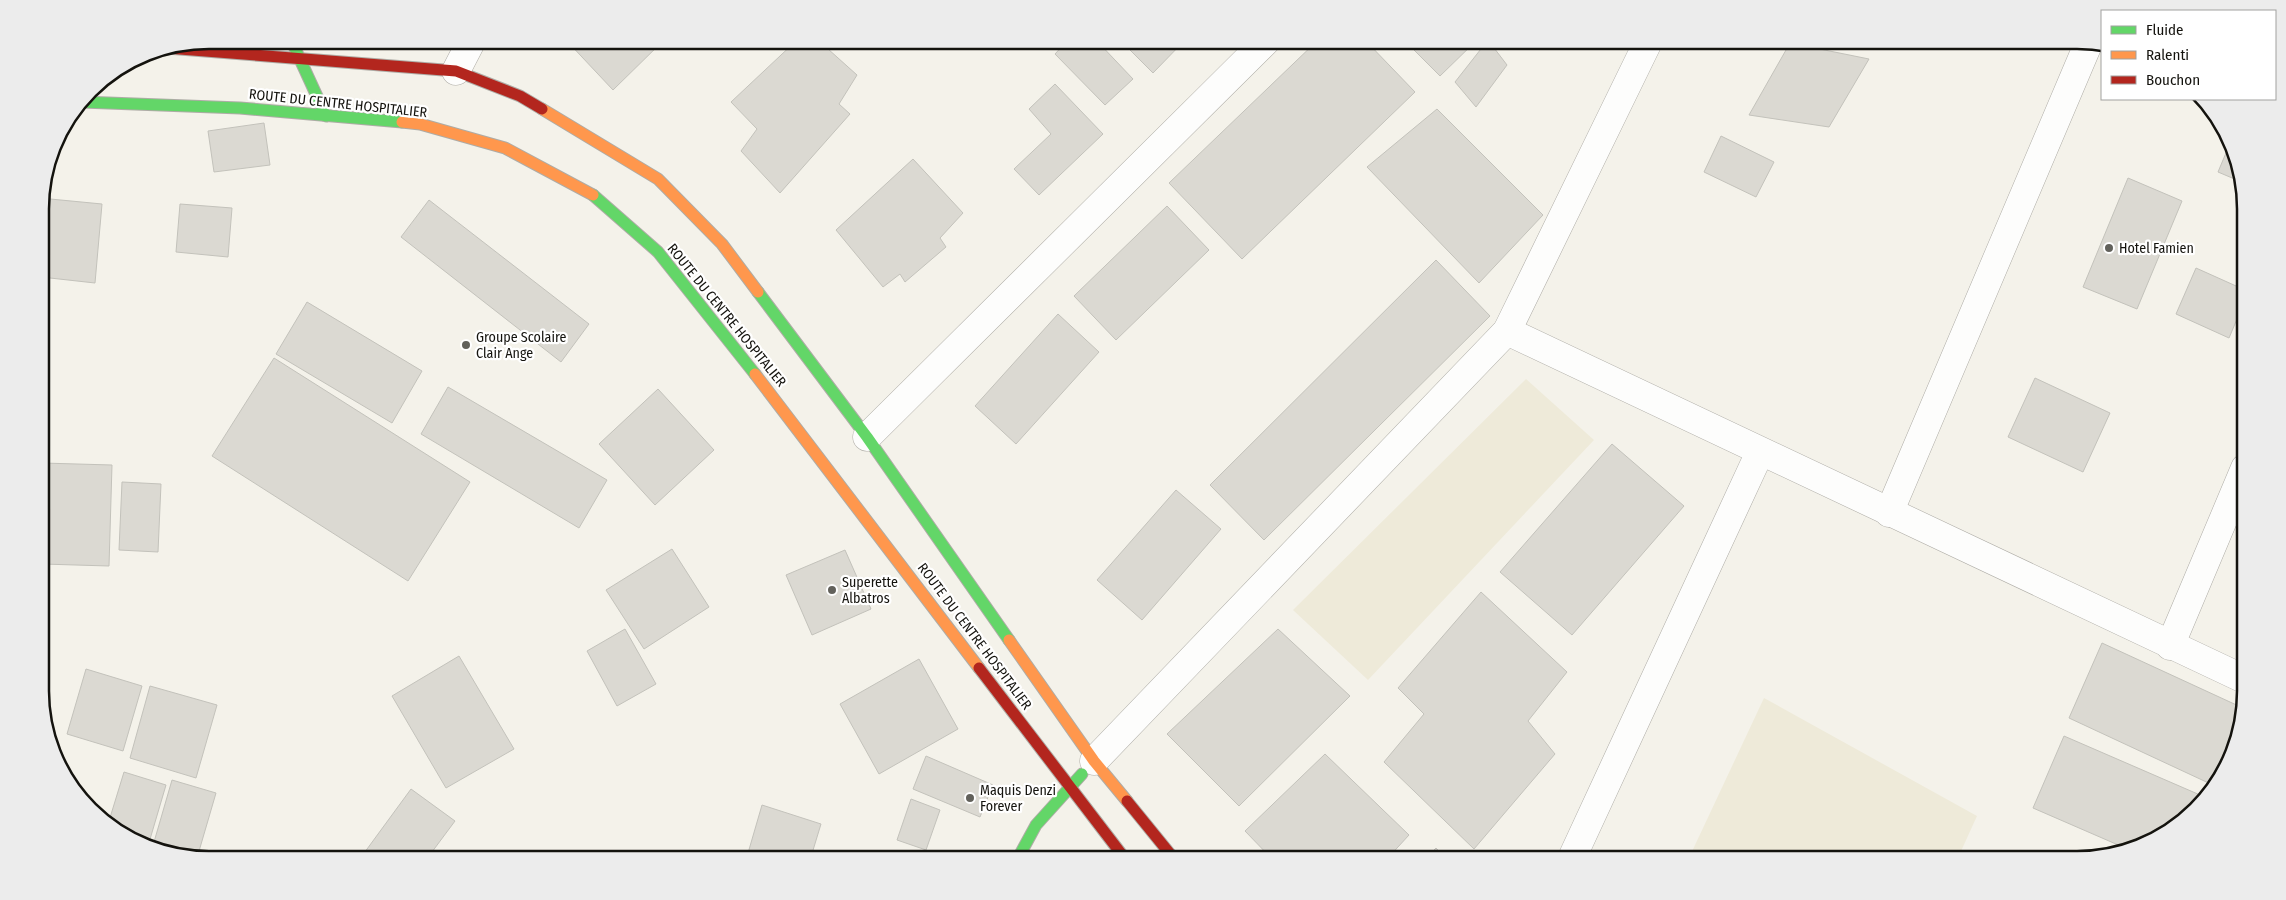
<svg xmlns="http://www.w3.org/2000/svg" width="2286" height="900" viewBox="0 0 2286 900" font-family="'Fira Sans Condensed',sans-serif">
  <rect width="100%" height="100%" fill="#f4f2ea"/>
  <!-- built -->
  <g fill="#eeead9">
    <polygon points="1526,379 1594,440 1368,680 1293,610"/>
    <polygon points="1764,698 1977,816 1957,860 1688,860"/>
  </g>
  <!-- building -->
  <g fill="#dbd9d2" stroke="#c3c2bb">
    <polygon points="566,40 664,40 613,90"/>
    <polygon points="797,40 818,40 857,75 839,104 850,114 780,193 741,151 757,129 731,102"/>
    <polygon points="1068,40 1096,40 1133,79 1105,105 1055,54"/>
    <polygon points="1120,40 1185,40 1153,73"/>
    <polygon points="1318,40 1365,40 1415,92 1242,259 1169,183"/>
    <polygon points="1422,40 1477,40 1440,76 1413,49"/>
    <polygon points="1488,40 1507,65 1476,107 1455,82"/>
    <polygon points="1790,43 1869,59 1829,127 1749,115"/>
    <polygon points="1055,84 1103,134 1039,195 1014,169 1051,134 1029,109"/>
    <polygon points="1437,109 1543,215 1479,283 1367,167"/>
    <polygon points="264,123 270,165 214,172 208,131"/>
    <polygon points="1721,136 1774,162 1756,197 1704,172"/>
    <polygon points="2231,141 2233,144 2244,183 2218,172"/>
    <polygon points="913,159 963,213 940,238 946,247 905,282 900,274 883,287 836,230"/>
    <polygon points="2128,178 2182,201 2137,309 2083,287"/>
    <polygon points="40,198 102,204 95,283 41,277"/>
    <polygon points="429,200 589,324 561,362 401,237"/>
    <polygon points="180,204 232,208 228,257 176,252"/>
    <polygon points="1167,206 1209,250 1116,340 1074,296"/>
    <polygon points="1436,260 1490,316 1264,540 1210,485"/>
    <polygon points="2196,268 2245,290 2245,300 2229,338 2176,314"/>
    <polygon points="41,298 46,299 41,369"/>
    <polygon points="307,302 422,371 392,423 276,354"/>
    <polygon points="1058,314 1099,352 1016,444 975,406"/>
    <polygon points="274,358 470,482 408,581 212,456"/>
    <polygon points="2035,378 2110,413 2083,472 2008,437"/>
    <polygon points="448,387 607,480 579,528 421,434"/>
    <polygon points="658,389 714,450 655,505 599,444"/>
    <polygon points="1612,444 1684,506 1572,635 1500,572"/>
    <polygon points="42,463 112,465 109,566 42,564"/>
    <polygon points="122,482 161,484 158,552 119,550"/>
    <polygon points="1176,490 1221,529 1142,620 1097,580"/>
    <polygon points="672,549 709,607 644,649 606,590"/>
    <polygon points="845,550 871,609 812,635 786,575"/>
    <polygon points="1481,592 1567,672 1528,721 1555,754 1474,849 1384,762 1424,714 1398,688"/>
    <polygon points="625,629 656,684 617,706 587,651"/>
    <polygon points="1278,629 1350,696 1239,806 1167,734"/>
    <polygon points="2102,643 2243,708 2237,745 2215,786 2069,718"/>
    <polygon points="459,656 514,749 446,788 392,696"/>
    <polygon points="919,659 958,729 879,774 840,704"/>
    <polygon points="86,669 142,686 123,751 67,734"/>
    <polygon points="150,686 217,705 196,778 130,758"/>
    <polygon points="2064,736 2207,798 2180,825 2132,851 2033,808"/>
    <polygon points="1325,754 1409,835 1386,860 1273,860 1245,831"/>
    <polygon points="926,756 993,785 980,817 913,789"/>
    <polygon points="124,772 166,785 148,846 109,821"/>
    <polygon points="172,780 216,793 197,858 152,849"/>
    <polygon points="411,789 455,821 426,860 359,860"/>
    <polygon points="911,799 940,810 926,850 897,840"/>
    <polygon points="762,805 821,824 810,860 746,860"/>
    <polygon points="1436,848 1447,860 1424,860"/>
  </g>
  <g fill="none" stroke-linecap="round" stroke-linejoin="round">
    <defs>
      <g id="street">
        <polyline points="456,71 472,40"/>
        <polyline points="1507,331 2246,680"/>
        <polyline points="867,437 1267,40"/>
        <polyline points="1889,513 2089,42"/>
        <polyline points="2170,646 2245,468"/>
        <polyline points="1094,761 1507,331 1649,40"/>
        <polyline points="1571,860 1760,452"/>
      </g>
      <g id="fast">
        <polyline points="293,44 326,116"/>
        <polyline points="82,102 240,108 402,122"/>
        <polyline points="593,195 658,252 755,374"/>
        <polyline points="758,292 867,437 1009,640"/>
        <polyline points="1017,860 1036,825 1082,774"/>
      </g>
      <g id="slow">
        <polyline points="542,109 658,179 722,244 758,292"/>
        <polyline points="402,122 420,124 505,148 593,195"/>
        <polyline points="755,374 979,668"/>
        <polyline points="1009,640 1094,761 1127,801"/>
      </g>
      <g id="jam">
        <polyline points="167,48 456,71 520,96 542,109"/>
        <polyline points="979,668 1126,860"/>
        <polyline points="1127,801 1175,860"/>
      </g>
    </defs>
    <!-- street casing -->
    <use href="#street" stroke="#aeaca6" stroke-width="29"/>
    <!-- fast casing -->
    <use href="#fast" stroke="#aeaca6" stroke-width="13"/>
    <!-- slow casing -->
    <use href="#slow" stroke="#aeaca6" stroke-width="13"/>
    <!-- jam casing -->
    <use href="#jam" stroke="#aeaca6" stroke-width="13"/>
    <!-- street -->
    <use href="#street" stroke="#fdfdfc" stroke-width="28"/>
    <!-- fast -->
    <use href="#fast" stroke="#63d668" stroke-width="11"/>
    <!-- slow -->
    <use href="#slow" stroke="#ff974d" stroke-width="11"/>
    <!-- jam -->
    <use href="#jam" stroke="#b3261e" stroke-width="11"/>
  </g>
  <!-- markers -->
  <g fill="#62615b" stroke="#fff" stroke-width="2">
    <circle cx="2109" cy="248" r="5"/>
    <circle cx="466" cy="345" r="5"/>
    <circle cx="832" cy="590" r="5"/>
    <circle cx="970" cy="798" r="5"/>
  </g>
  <g text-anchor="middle" stroke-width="4.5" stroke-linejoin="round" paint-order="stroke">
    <!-- street labels -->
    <g font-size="14" fill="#14130e" stroke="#fff">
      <text transform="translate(338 103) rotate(6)" y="5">ROUTE DU CENTRE HOSPITALIER</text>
      <text transform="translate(727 315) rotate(51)" y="5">ROUTE DU CENTRE HOSPITALIER</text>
      <text transform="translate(975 636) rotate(53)" y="5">ROUTE DU CENTRE HOSPITALIER</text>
    </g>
    <!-- poi labels -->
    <g font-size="14" fill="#14130e" stroke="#fff" text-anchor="start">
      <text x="2119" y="253">Hotel Famien</text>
      <text x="476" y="342">Groupe Scolaire<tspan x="476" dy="16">Clair Ange</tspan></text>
      <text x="842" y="587">Superette<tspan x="842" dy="16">Albatros</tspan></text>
      <text x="980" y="795">Maquis Denzi<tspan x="980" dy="16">Forever</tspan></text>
    </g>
  </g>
  <!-- crop -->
  <path d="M0 0H2286V900H0ZM209 49H2077A160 160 0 0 1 2237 209V691A160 160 0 0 1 2077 851H209A160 160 0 0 1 49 691V209A160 160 0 0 1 209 49Z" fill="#ececec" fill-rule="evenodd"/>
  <path fill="none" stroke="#14130e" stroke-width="2.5" d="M209 49H2077A160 160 0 0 1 2237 209V691A160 160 0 0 1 2077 851H209A160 160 0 0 1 49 691V209A160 160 0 0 1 209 49Z"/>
  <!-- legend -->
  <rect x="2101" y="10" width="175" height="90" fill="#ffffff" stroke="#a1a19f"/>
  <rect x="2111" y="26" width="25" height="8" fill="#63d668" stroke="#a1a19f"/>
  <text x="2146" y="35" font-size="15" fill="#14130e">Fluide</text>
  <rect x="2111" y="51" width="25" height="8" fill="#ff974d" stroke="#a1a19f"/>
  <text x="2146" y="60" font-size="15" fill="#14130e">Ralenti</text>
  <rect x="2111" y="76" width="25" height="8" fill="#b3261e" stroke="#a1a19f"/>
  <text x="2146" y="85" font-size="15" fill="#14130e">Bouchon</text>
</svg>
